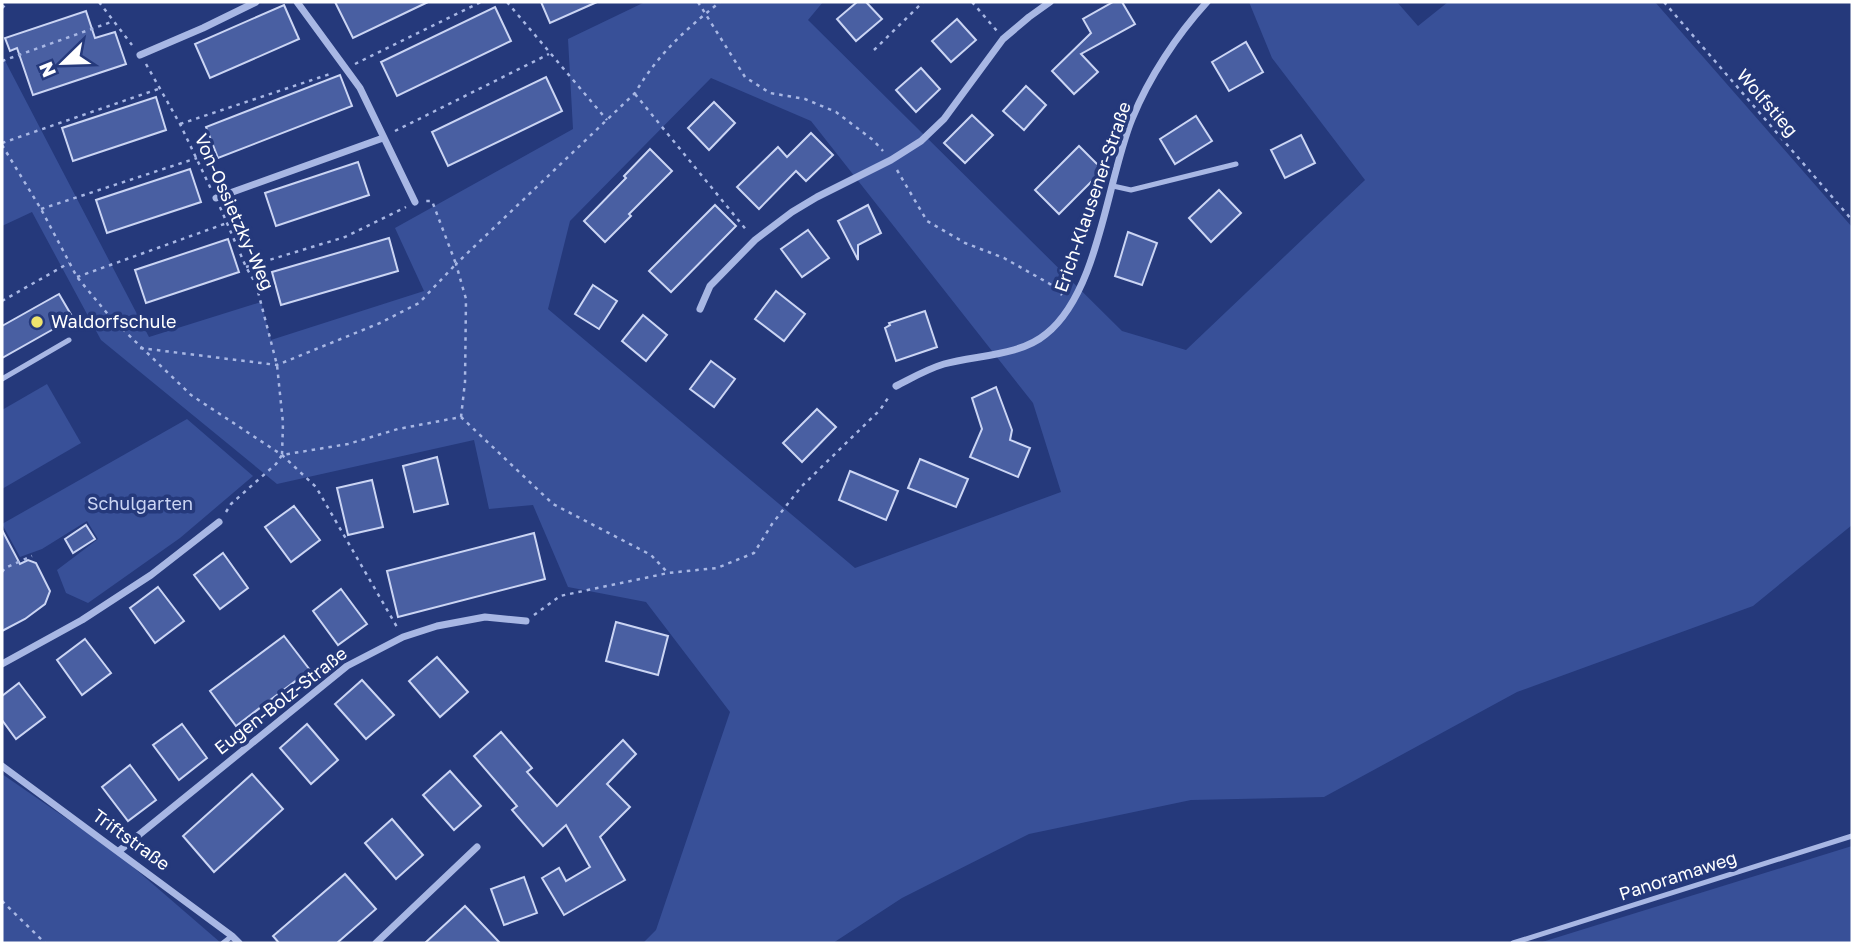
<svg xmlns="http://www.w3.org/2000/svg" width="1854" height="945" viewBox="0 0 1854 945" font-family="'Golos Text',sans-serif">
  <rect width="100%" height="100%" fill="#25397b"/>
  <!-- green -->
  <g fill="#385098" fill-rule="evenodd">
    <path d="M645 2H823L808 20 1122 331 1186 350 1365 180 1272 58 1249 2H1397L1418 26 1448 2H1655L1852 227V525L1753 606 1517 692 1324 797 1191 800 1029 834 902 898 833 943H643L656 930 730 712 646 602 568 587 533 505 489 509 474 440 277 484 101 340 32 212 2 226V55L149 337 261 302 271 340 424 291 395 228 573 129 568 39ZM711 78 811 121 1033 403 1061 492 855 568 548 309 570 221Z"/>
    <polygon points="47,384 81,443 2,489 2,410"/>
    <polygon points="187,419 253,476 180,538 88,603 66,593 57,570 98,539 87,521 42,549 20,557 2,524"/>
    <polygon points="2,774 118,854 221,943 2,943"/>
    <polygon points="1852,846 1852,943 1538,943 1539,943"/>
  </g>
  <!-- building -->
  <g fill="#495fa2" stroke="#cbd5f4" stroke-width="2">
    <polygon points="335,2 428,2 353,38"/>
    <polygon points="541,2 597,2 550,23"/>
    <polygon points="857,2 866,2 882,19 856,41 837,19"/>
    <polygon points="1113,2 1122,2 1135,24 1081,54 1098,72 1074,94 1052,71 1091,33 1083,19"/>
    <polygon points="284,5 299,39 210,78 195,44"/>
    <polygon points="495,7 511,41 397,96 381,62"/>
    <polygon points="86,11 95,38 115,32 126,64 33,95 17,48 10,51 5,38"/>
    <polygon points="957,19 976,40 951,62 932,41"/>
    <polygon points="1246,42 1263,72 1229,91 1212,62"/>
    <polygon points="921,68 940,89 916,112 896,90"/>
    <polygon points="340,75 352,106 218,158 206,127"/>
    <polygon points="546,77 562,111 448,166 432,132"/>
    <polygon points="1026,86 1046,105 1024,130 1003,111"/>
    <polygon points="156,97 166,130 73,161 62,128"/>
    <polygon points="714,102 735,123 709,150 688,128"/>
    <polygon points="972,115 993,135 965,163 944,143"/>
    <polygon points="1196,116 1212,141 1175,164 1160,139"/>
    <polygon points="811,133 833,155 806,181 796,171 759,209 737,187 778,147 787,157"/>
    <polygon points="1301,135 1315,163 1285,178 1271,150"/>
    <polygon points="1079,146 1103,170 1059,214 1035,190"/>
    <polygon points="650,149 672,171 629,214 631,216 605,242 584,221 626,178 624,176"/>
    <polygon points="358,162 369,195 276,226 265,193"/>
    <polygon points="190,169 201,202 107,233 96,200"/>
    <polygon points="1219,190 1241,213 1211,242 1189,218"/>
    <polygon points="715,205 736,226 671,292 649,271"/>
    <polygon points="868,205 881,233 858,245 858,260 838,221"/>
    <polygon points="808,230 829,258 802,277 781,249"/>
    <polygon points="1128,232 1157,243 1142,285 1115,276"/>
    <polygon points="389,238 398,271 281,305 272,272"/>
    <polygon points="228,239 239,272 146,303 135,270"/>
    <polygon points="593,285 617,301 599,329 575,314"/>
    <polygon points="776,291 805,314 784,341 755,319"/>
    <polygon points="59,294 73,318 2,358 2,326"/>
    <polygon points="925,311 937,347 896,361 885,328 890,325 889,323"/>
    <polygon points="643,315 667,335 646,361 622,341"/>
    <polygon points="711,361 735,379 714,407 690,389"/>
    <polygon points="996,387 1012,430 1010,440 1030,448 1018,477 970,457 982,429 972,398"/>
    <polygon points="817,409 836,427 802,462 783,443"/>
    <polygon points="437,457 448,504 414,512 403,466"/>
    <polygon points="920,459 968,479 956,507 908,488"/>
    <polygon points="850,471 898,491 886,520 839,500"/>
    <polygon points="372,480 383,527 348,535 337,488"/>
    <polygon points="294,506 320,540 291,562 265,527"/>
    <polygon points="86,525 95,539 73,553 65,539"/>
    <polygon points="2,530 20,564 28,560 36,563 50,591 45,604 25,619 2,631"/>
    <polygon points="534,533 545,579 398,617 387,571"/>
    <polygon points="223,553 248,588 220,609 194,575"/>
    <polygon points="158,587 184,621 155,643 130,608"/>
    <polygon points="341,589 367,624 338,645 313,611"/>
    <polygon points="616,622 668,636 658,675 606,661"/>
    <polygon points="284,636 310,670 236,726 210,691"/>
    <polygon points="85,639 111,673 82,695 57,660"/>
    <polygon points="437,657 468,692 440,717 409,681"/>
    <polygon points="362,680 394,715 366,739 335,704"/>
    <polygon points="19,683 45,717 16,739 2,720 2,696"/>
    <polygon points="182,724 207,758 179,780 153,745"/>
    <polygon points="307,724 338,760 311,784 280,748"/>
    <polygon points="501,732 532,768 527,772 557,806 623,740 636,754 607,784 630,807 600,837 625,880 564,915 542,878 559,868 566,881 590,867 566,825 543,846 512,810 517,806 474,756"/>
    <polygon points="130,765 156,800 128,821 102,787"/>
    <polygon points="450,771 481,806 454,830 423,795"/>
    <polygon points="252,774 283,809 214,872 183,836"/>
    <polygon points="392,819 423,855 396,879 365,843"/>
    <polygon points="345,874 376,909 337,943 279,943 273,936"/>
    <polygon points="524,877 537,913 504,925 491,889"/>
    <polygon points="465,906 500,943 425,943"/>
  </g>
  <g fill="none" stroke-linecap="round" stroke-linejoin="round">
    <!-- path -->
    <g stroke="#a8b7e4" stroke-width="2.5" stroke-dasharray="3.5 5" stroke-linecap="butt">
      <polyline points="99,2 132,45"/>
      <polyline points="507,2 607,120"/>
      <polyline points="698,2 745,77 770,93 805,99 836,112 873,140 883,151"/>
      <polyline points="972,2 997,31"/>
      <polyline points="1664,2 1852,220"/>
      <polyline points="2,8 8,2"/>
      <polyline points="874,50 923,2"/>
      <polyline points="2,61 114,21"/>
      <polyline points="146,64 180,124 211,189"/>
      <polyline points="355,64 481,2"/>
      <polyline points="635,94 748,232"/>
      <polyline points="180,124 333,73"/>
      <polyline points="395,131 549,54"/>
      <polyline points="2,143 161,88"/>
      <polyline points="2,145 41,209 77,277 111,318 191,395 282,455 316,487 397,627"/>
      <polyline points="897,170 927,221 965,243 1004,258 1050,284 1062,295"/>
      <polyline points="220,207 246,267 256,284 277,365 283,423 282,455"/>
      <polyline points="41,209 197,158"/>
      <polyline points="246,267 345,237 406,207"/>
      <polyline points="77,277 227,223"/>
      <polyline points="2,301 69,263"/>
      <polyline points="140,348 277,365 380,323 419,303 456,264 432,201 425,201"/>
      <path d="M461 417 465 382 466 299 456 264 635 93C659 53 684 31 720 2"/>
      <polyline points="226,512 231,504 276,464 282,455 348,444 398,429 461,417 553,504 651,555 668,573"/>
      <polyline points="2,572 5,568 32,556"/>
      <polyline points="534,615 560,596 668,573 717,568 754,553 772,524 801,487 880,410 890,395"/>
      <polyline points="2,901 45,943"/>
    </g>
    <!-- lane -->
    <g stroke="#a8b7e4" stroke-width="5">
      <polyline points="1113,186 1131,190 1236,164"/>
      <polyline points="2,379 69,340"/>
      <polyline points="223,943 232,936"/>
      <polyline points="1513,943 1852,836"/>
    </g>
    <!-- street -->
    <g stroke="#a8b7e4" stroke-width="7">
      <polyline points="297,2 360,88 415,202"/>
      <polyline points="140,55 203,28 256,2"/>
      <polyline points="216,198 383,138"/>
      <polyline points="700,309 710,286 755,240 792,212 817,197 891,160 921,141 944,119 1003,39 1029,17 1050,2"/>
      <path d="M896 386C912 378 927 369 944 364 976 355 1020 356 1046 334 1099 292 1107 180 1132 119 1149 77 1177 35 1207 2"/>
      <polyline points="2,664 82,620 151,575 219,522"/>
      <polyline points="2,766 232,936 239,943"/>
      <polyline points="119,851 347,666 403,637 437,626 485,617 526,621"/>
      <polyline points="376,943 477,847"/>
    </g>
  </g>
  <!-- markers -->
  <circle fill="#eee36d" stroke="#25397b" stroke-width="2.5" cx="37" cy="322" r="7"/>
  <g text-anchor="middle" stroke-width="7" stroke-linejoin="round" paint-order="stroke">
    <!-- street labels -->
    <g font-size="18" fill="#fff" stroke="#25397b">
      <text transform="translate(1767 103) rotate(49)" y="6">Wolfstieg</text>
      <text transform="translate(1093 197) rotate(-71)" y="6">Erich-Klausener-Straße</text>
      <text transform="translate(234 212) rotate(66)" y="6">Von-Ossietzky-Weg</text>
      <text transform="translate(281 701) rotate(-38)" y="6">Eugen-Bolz-Straße</text>
      <text transform="translate(131 840) rotate(36)" y="6">Triftstraße</text>
      <text transform="translate(1678 876) rotate(-18)" y="6">Panoramaweg</text>
    </g>
    <!-- poi labels -->
    <g font-size="18" fill="#fff" stroke="#25397b" text-anchor="start">
      <text x="51" y="328">Waldorfschule</text>
    </g>
    <!-- park labels -->
    <g font-size="18" fill="#cbd5f4" stroke="#25397b">
      <text x="140" y="510">Schulgarten</text>
    </g>
  </g>
  <!-- border -->
  <rect width="1854" height="945" fill="none" stroke="#ffffff" stroke-width="7"/>
  <!-- north arrow -->
  <g transform="translate(63 63) rotate(247)" stroke="#25397b" stroke-width="5" paint-order="stroke">
  <path d="M0-5L12 26L0 18L-12 26Z" fill="#ffffff"/>
  <text y="-10" font-size="19" font-weight="bold" text-anchor="middle" fill="#ffffff">N</text>
  </g>
</svg>
